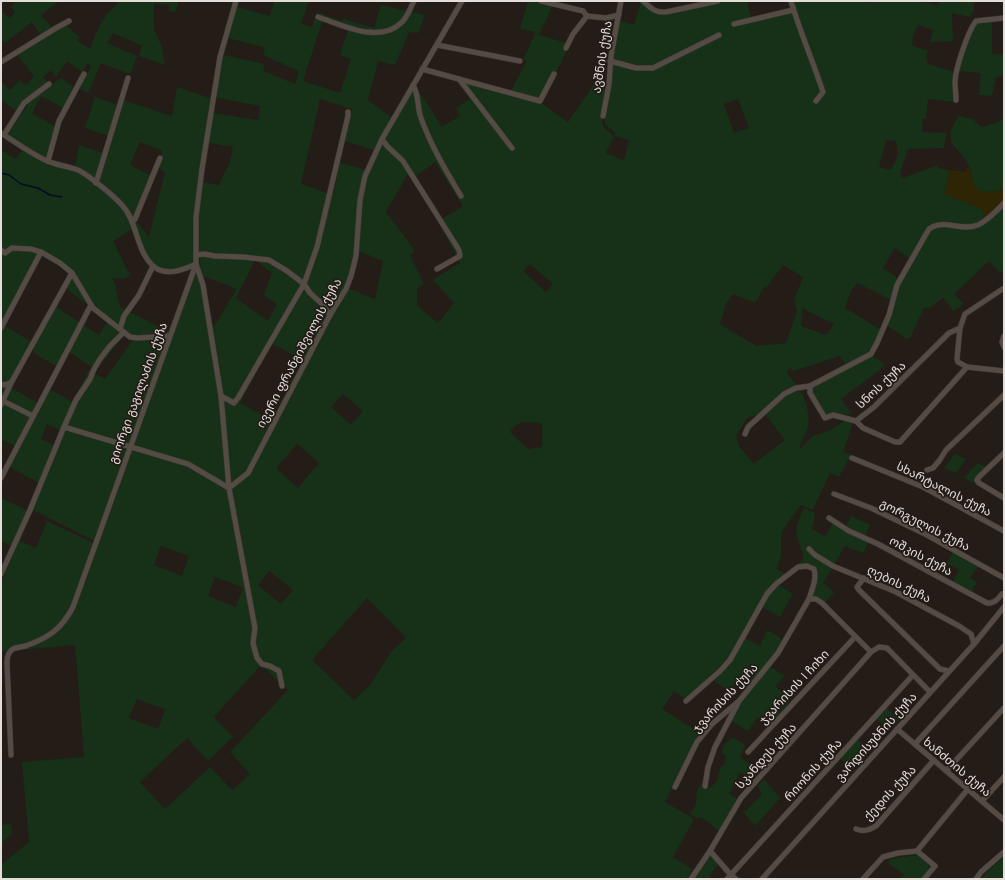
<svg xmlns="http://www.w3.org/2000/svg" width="1005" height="880" viewBox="0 0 1005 880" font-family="'PT Sans','Noto Sans Georgian',sans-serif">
  <rect width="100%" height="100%" fill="#241c17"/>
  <!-- green -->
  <g fill="#163117" fill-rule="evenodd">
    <polygon points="16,1 59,1 41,15 52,28 41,35 32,22 5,43 1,38 1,10 9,18 15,13 11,6"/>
    <path d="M117 1H179L176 11 170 12 169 5 154 4V30L162 47 165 65 139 56 142 46 113 33 107 43 137 56 131 73H127L101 63 88 93 78 88 91 67 88 63 82 72 67 61 56 77 51 70 43 77 48 83 28 97 17 112 1 99V81L10 90 20 80 26 85 34 76 17 55 65 25 80 37 77 40 90 49C98 29 101 17 119 3Z"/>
    <path d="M274 1H309L301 23 312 27 317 12 342 21 344 19 374 28 381 5 425 15 418 33 409 32 395 65 378 61 368 100 392 118 374 150 345 141 352 109 320 99 301 184 333 195 340 163 368 170 415 85 442 127 460 116 456 108 471 98 459 82 510 92 527 61 523 59 536 32 520 29 528 1 553 5 539 35 570 44 541 103 568 122 595 83 606 90 602 124 604 128 614 136 615 133 605 124V116L612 57 620 21 634 25 641 1 653 12 668 14 725 1H747L752 21 790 11 787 1H866L867 3C890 0 916 0 939 5V1H974V11L969 17 952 13 953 41 930 42 933 30 918 25 914 33 912 45 928 51 926 59 928 64 955 72 954 80V102L928 99 926 119H923L922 132 947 133 944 148 908 149 900 173 902 178 939 165 938 168 950 170 944 194 982 209 985 217C966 234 954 218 934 224L910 259 895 248 883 268 898 278 891 300 857 283 851 291 845 308 881 330C873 353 867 354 847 366L840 356 793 371 790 368 786 372 797 386 781 393 784 397 790 394 800 390C807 402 812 420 806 433 803 439 800 443 799 450L813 436 832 429 844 421 852 422V426L843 452 851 455 839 477 830 473 813 510 801 505 781 533V557L776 569 786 574 776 582 729 657 686 699 674 691 662 709 701 734 694 743 665 802 694 819 673 857 692 869 686 879H1V865L29 842 22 762 84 757 75 645 18 650C45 641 61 635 74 609L195 271 201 270C196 241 199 212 202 182L219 185 230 162 233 147 208 143 213 113 258 120 260 106 214 97 223 55 265 64 263 71 295 84 299 71 263 55 265 48 228 38 237 7 270 16ZM322 22 348 30 340 55 351 59 340 93 303 81ZM738 99 749 128 734 133 724 104ZM614 136 629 140 624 160 606 153ZM886 140 896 141C899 155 898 158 891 170L879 167ZM435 162 463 206 438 221 460 263 433 280 454 303 438 323 417 306V288L424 284 410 255 415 251 386 212 409 172 412 179ZM359 251 383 261 375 299 348 288 358 263ZM255 260 272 273 264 295 277 304 268 321 236 298ZM530 264 553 284 546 292 523 271ZM783 265 803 277 794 300 797 311 786 343 756 346 720 324 726 304 733 294 755 303 764 287 766 288ZM203 276 237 289 213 328ZM802 308 834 324 826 335 801 326ZM271 343 303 360 272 420 240 403ZM343 394 363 411 351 425 331 407ZM762 410 785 440 754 464 739 446 736 436 747 418 760 414ZM522 422 542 423V447L528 449 510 432 516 425ZM297 444 319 463 298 488 276 468ZM161 546 189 556 182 576 154 565ZM269 571 293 590 281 604 258 585ZM215 577 243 587 236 607 208 596ZM367 598 406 638 392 651 370 685 354 700 312 660ZM261 665 288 690 230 752 250 774 232 790 210 767 165 809 140 782 187 738 208 761 233 737 214 717ZM137 699 165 709 158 729 129 718Z"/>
    <polygon points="978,22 992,22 992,54 1004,54 1004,76 996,77 992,96 979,95 981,73 959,71 968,37"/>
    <polygon points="61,78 73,87 64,108 41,96 32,113 55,127 47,157 44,158 8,135 30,101"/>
    <path d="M177 87 210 98 197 193 194 263C188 265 182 269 176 269 148 273 140 244 134 223L136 221 149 237 165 172 159 168 163 158 161 156 162 151 140 142 130 165 151 176 133 218C123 200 114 195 98 184L123 100 172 116Z"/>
    <polygon points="95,97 118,105 109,136 85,128"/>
    <path d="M959 116 973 119 981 127 996 123 1004 118V190C996 191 983 195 976 188 972 184 972 174 970 168 961 145 938 146 959 116Z"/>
    <polygon points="79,145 103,153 96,179 75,167"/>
    <path d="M23 149 49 165 69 170 78 173 86 178 114 199 127 213 132 229 113 241 130 275 124 279 112 278 115 283 120 307 169 332 95 541 31 509 41 484 6 465 15 446 1 439V150L16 159ZM42 255 69 273 73 278 66 288 88 305 107 323 99 335 56 307 35 343 33 352 57 367 65 349 96 370 124 336 132 341 105 379 89 370 72 402 50 389 41 405 8 386 32 342 5 326ZM47 424 64 432 56 446 41 439Z"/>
    <polygon points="1004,206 1004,270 1000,273 989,261 954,294 964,304 953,311 943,297 931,307 924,308 910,338 907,339 886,325 899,285 929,230 939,226 960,229 973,229 995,215"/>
    <polygon points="872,356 885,364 881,369 841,399 852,414 827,416 824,414 812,394 812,387"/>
    <polygon points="955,454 966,459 956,473 944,468"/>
    <polygon points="977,463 987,467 975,481 977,485 964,478"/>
    <path d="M1 498 32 513 20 541 36 548 47 521 94 543C83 573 73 619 44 636 32 643 17 641 8 651H1V583L16 548 1 541Z"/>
    <path d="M804 508 815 513 813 526 811 529 825 536 836 518 846 526 851 516 870 525 864 539 869 542 863 553 845 546 823 583 834 592 825 603 818 598 812 596 818 573 817 568 810 564 797 565 804 558C797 532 791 535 804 508Z"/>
    <polygon points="953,552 978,566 970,578 977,582 972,592 953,582 959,570 947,563"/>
    <polygon points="779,585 793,594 780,617 762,607 769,594"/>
    <polygon points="767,630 787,642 771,667 785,676 775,686 791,700 769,725 758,717 748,731 731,721 739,703 752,689 741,678 728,690 714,681 732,661 745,638 760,646"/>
    <polygon points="886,708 899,720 889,730 876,718"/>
    <polygon points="733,738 743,743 745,746 740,758 754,766 754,772 751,779 740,772 729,794 738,799 719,831 701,817 698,819 690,814 696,805 697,789 701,784 711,787 717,781 721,766 725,764 726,757 722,752 724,744"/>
    <polygon points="857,739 870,751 853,770 840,758"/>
    <polygon points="764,779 780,798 755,826 744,813 762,794 758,786"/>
    <polygon points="11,824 12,834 1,843 1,825"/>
    <polygon points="710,854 718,864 709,876 712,879 693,879"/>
    <polygon points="917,855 928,862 929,870 921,879 900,879 904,874 888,863 891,859"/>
    <polygon points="1004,857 1004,879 981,879 985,874"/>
  </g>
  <!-- sand -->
  <path fill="#2d2504" d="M969 166C971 172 972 179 974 185 978 195 995 191 1004 190 1004 206 997 208 985 217L982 209 944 194 950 170 965 172Z"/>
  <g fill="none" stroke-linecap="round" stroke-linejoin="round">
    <!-- stream -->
    <polyline stroke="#000e24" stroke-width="1.5" points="1,173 9,175 21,184 38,188 50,195 62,197"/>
    <defs>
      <g id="minor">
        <polyline points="541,1 583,11 587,16"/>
        <path d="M643 1C651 8 655 13 666 12L718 1"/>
        <path d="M791 1C800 32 813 61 823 92L816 101"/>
        <polyline points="587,16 606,18 619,15"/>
        <path d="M318 17C342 25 379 44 401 23 408 17 410 8 414 1"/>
        <polyline points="734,24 793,10"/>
        <polyline points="437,45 520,61"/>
        <polyline points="566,48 573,34 587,16"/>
        <polyline points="610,61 636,68 653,68 719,35"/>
        <polyline points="1,62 56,28 69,21"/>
        <polyline points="422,69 540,101 554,74"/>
        <polyline points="459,79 512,148"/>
        <path d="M413 85C419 95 417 107 421 118 431 146 446 171 461 196"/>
        <path d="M956 100C956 94 955 87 955 81 956 67 968 31 976 21L1004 18"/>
        <polyline points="603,116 609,84 611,56 621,1"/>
        <path d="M1 133C15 142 30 153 45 160 55 165 67 166 78 170 87 174 114 196 121 204 138 221 135 249 153 266 166 277 183 270 196 264L203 285 221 396 229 488 255 628 253 643 257 658 262 664 270 666 279 671 282 686"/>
        <polyline points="4,135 24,103 49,84"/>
        <polyline points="382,139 387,146 403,161 459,250 460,256 437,269"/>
        <polyline points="48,161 59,121 84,74"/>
        <polyline points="96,183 128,78"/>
        <polyline points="132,222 135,219 160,158"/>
        <polyline points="1,250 5,253 12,248 31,249 41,252 60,263 72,273 93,308 130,337 138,338 169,336"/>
        <polyline points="196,255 204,254 215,256 244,257 269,260 287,271 304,284 310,293 322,304 330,315"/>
        <polyline points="1004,288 965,314 960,328 957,359 958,362 967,367 1004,371"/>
        <polyline points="1,328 41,252"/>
        <polyline points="960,328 949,333 874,407 856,421 863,428 895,442 900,442 967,367"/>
        <polyline points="120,329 124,316 139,295 153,266"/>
        <polyline points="1004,336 1002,342 1004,347"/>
        <polyline points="1,384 4,385 11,383"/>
        <polyline points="221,396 234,403 238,398 304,284 317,247 348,116 348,112"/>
        <polyline points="1,400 33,416"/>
        <polyline points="1,405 11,383 72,273"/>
        <path d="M856 421 833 415 825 418 810 393V386L871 354 877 343 889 315 897 285 929 229C943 218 961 232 978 225 986 221 998 210 1004 203"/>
        <polyline points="64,427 188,464 229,488 248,473 330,315 346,289 351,276 356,256 360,200 365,176 382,139 462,1"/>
        <polyline points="745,434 748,427 784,394 796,388 810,386"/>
        <polyline points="1004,453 979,477 977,480 979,483 1004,498"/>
        <polyline points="852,458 923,487 1004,531"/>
        <polyline points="927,470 933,468 939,461 946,450 1004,395"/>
        <polyline points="1,478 91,305"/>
        <polyline points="834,494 871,508 925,534 1004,578"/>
        <path d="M829 518 849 531 878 544 987 603C994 604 998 599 1002 594"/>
        <polyline points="809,549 815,555 833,566 896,592 959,626 971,634 974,644"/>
        <polyline points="1,574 30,510 64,427 76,400 90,379 94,369 100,359 110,346 124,332"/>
        <polyline points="864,578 857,587 859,590 940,669 949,671"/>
        <path d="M686 701 720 671 730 660 767 594 776 584 798 567 807 566 814 569C817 579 812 589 809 599"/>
        <polyline points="897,729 1004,820"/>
        <polyline points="915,744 1004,646"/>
        <polyline points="748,752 855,637"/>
        <path d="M11 755 7 663C7 657 8 652 13 649 17 647 24 647 28 645 50 637 62 628 73 607L196 264V217L202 169 220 57 236 1"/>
        <polyline points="946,771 1004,708"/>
        <polyline points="705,786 708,767 715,747 738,703"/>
        <polyline points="675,787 697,742 712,724 739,701 778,653 809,599 816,599 822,603 871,652 879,647 887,648 930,692"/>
        <polyline points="982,801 1004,777"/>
        <path d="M856 829C864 832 869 830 876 826L934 760"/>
        <polyline points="917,851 935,866 924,879"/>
        <polyline points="691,879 710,851"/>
        <polyline points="727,879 913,675"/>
        <polyline points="736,879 731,875 710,851 741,798 871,652"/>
        <polyline points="762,879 974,644 1004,607"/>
        <polyline points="863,879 883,857 898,853 917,851 968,789"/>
        <polyline points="976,879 981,872 1004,852"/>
      </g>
    </defs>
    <!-- minor casing -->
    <use href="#minor" stroke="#3c3633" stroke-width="6"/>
    <!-- minor -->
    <use href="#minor" stroke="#534b44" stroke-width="5"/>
  </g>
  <g text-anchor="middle" stroke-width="3.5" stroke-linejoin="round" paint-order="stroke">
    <!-- street labels -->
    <g font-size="12" fill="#e4dedb" stroke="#241c17">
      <text transform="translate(602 57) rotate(-81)" y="4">ავშნის ქუჩა</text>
      <text transform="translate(299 353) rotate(-62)" y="4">ივერი ფრანგიშვილის ქუჩა</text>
      <text transform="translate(881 385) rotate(-43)" y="4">სნოს ქუჩა</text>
      <text transform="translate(138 393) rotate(-70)" y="4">გიორგი გაგილაძის ქუჩა</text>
      <text transform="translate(944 489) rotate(27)" y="4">სხარტალის ქუჩა</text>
      <text transform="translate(925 525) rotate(27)" y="4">გორგულის ქუჩა</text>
      <text transform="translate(921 556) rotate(28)" y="4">ოშკის ქუჩა</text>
      <text transform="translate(899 584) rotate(26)" y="4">ღების ქუჩა</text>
      <text transform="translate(794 687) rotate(-47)" y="4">ჯვარისის I ჩიხი</text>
      <text transform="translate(725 698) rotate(-47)" y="4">ჯვარისის ქუჩა</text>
      <text transform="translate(876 737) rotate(-48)" y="4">ვარდისუბნის ქუჩა</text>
      <text transform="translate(766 756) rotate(-48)" y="4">სკანდეს ქუჩა</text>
      <text transform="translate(957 767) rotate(40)" y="4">ხანძთის ქუჩა</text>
      <text transform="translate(813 770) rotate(-48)" y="4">რიონის ქუჩა</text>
      <text transform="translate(890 793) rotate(-47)" y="4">ქედის ქუჩა</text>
    </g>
  </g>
  <!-- border -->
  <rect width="1005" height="880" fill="none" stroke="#e4dedb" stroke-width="4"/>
</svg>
